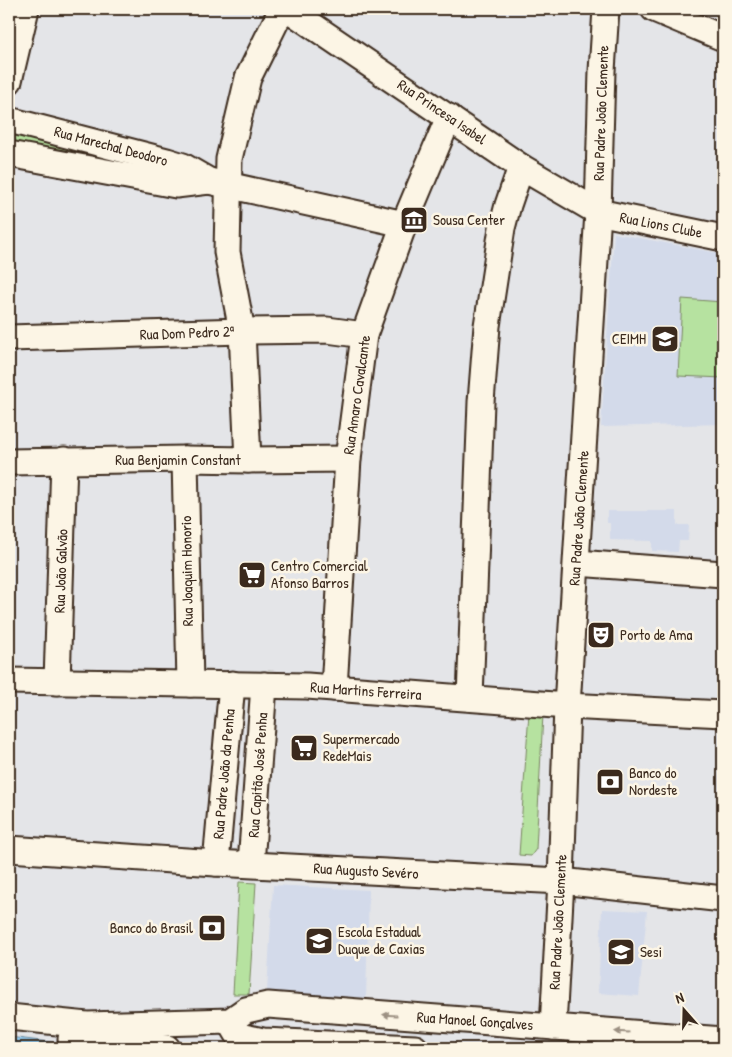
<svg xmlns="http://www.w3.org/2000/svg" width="732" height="1057" viewBox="0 0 732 1057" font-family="'Patrick Hand',sans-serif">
  <rect width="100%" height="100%" fill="#e4e5e8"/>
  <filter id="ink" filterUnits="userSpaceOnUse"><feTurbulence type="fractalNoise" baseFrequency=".02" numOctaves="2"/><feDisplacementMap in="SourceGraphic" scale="10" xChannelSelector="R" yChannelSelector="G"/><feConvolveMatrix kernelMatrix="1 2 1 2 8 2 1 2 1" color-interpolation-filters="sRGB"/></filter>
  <g filter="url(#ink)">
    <!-- built -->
    <g fill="#d3daea">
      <polygon points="614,233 723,254 723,424 601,427"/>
      <polygon points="607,511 677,511 677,525 689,525 688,541 679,541 678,552 652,551 652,541 610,540 610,523 607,523"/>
      <polygon points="273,885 369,890 366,998 267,992"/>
      <polygon points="602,909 647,911 639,996 598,993"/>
    </g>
    <!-- green -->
    <g fill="#b6e2a0" stroke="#78865f">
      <polygon points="14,129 197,179 17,152"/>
      <polygon points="682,299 723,302 723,378 678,376"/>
      <polygon points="529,713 543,714 536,849 531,856 519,855"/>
      <polygon points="239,882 256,883 249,994 233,994"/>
    </g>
    <!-- water -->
    <polygon fill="#92cbf1" stroke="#6f8b9d" points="9,1037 97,1048 9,1048"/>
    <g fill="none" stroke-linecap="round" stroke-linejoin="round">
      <defs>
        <g id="minor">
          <polyline points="288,9 521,167 598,212 723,238"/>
          <polyline points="654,9 723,38"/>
          <polyline points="9,81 26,9"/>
          <polyline points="9,120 167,161 183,166 209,181 404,224"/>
          <polyline points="9,154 176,185 209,181"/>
          <polyline points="9,338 242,331 327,330 364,335"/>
          <polyline points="185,459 190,684"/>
          <polyline points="248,460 242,331 227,252 229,159 248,78 282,9"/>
          <polyline points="9,462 185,459 248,460 348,459"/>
          <polyline points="577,563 723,574"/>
          <polyline points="9,681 307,686 567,706 723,714"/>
          <polyline points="57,682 64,460"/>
          <polyline points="334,688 348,459 364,335 404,224 449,117"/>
          <polyline points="470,698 481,402 487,326 502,228 508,205 521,167"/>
          <polyline points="9,849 216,863 561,881 723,899"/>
          <polyline points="216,863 232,684"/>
          <polyline points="251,864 264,685"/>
          <polyline points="9,1017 87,1025 230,1021 246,1010 268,1005 723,1040"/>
          <polyline points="230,1021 239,1036 263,1041 415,1048"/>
          <polyline points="553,1027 561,881 567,706 598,212 602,71 606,9"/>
          <polyline points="71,1039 167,1048"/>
        </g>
      </defs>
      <!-- minor casing -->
      <use href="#minor" stroke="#3b2a1e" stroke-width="29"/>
      <!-- minor -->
      <use href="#minor" stroke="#fcf5e5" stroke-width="25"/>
    </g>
    <!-- one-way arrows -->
    <defs><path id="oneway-solid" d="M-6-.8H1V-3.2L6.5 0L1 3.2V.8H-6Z" transform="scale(1.25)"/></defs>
    <g fill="#9c9082">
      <use href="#oneway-solid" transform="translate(390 1015) rotate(-176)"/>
      <use href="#oneway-solid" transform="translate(622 1032) rotate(-176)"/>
    </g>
  </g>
  <!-- icons -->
  <defs>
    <symbol id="museum-square" viewBox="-11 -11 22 22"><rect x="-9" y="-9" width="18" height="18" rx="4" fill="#3b2a1e" stroke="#fcf5e5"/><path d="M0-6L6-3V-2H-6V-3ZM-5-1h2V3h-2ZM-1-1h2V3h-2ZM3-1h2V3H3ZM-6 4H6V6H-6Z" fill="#fff"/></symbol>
    <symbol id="school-square" viewBox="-11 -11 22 22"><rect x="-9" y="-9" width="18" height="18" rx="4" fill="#3b2a1e" stroke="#fcf5e5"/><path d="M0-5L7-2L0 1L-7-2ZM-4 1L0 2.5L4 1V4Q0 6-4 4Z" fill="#fff"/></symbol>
    <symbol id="supermarket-square" viewBox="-11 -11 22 22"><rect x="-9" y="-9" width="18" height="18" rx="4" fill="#3b2a1e" stroke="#fcf5e5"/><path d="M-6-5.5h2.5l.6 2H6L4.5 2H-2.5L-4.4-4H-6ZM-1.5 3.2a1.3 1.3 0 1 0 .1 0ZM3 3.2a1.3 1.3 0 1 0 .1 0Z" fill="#fff"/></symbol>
    <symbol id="theatre-square" viewBox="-11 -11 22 22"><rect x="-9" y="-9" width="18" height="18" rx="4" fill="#3b2a1e" stroke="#fcf5e5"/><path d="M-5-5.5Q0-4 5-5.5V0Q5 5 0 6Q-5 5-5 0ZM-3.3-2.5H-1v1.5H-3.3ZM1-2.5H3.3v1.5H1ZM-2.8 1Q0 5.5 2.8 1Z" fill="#fff"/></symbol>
    <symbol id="bank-square" viewBox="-11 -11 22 22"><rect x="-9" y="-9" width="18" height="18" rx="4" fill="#3b2a1e" stroke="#fcf5e5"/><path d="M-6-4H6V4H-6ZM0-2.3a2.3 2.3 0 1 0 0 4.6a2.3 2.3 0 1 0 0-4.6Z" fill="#fff"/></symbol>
  </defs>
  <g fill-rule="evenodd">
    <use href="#museum-square" x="398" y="204" width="32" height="32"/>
    <use href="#school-square" x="649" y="323" width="32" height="32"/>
    <use href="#supermarket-square" x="236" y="559" width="32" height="32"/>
    <use href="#theatre-square" x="585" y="619" width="32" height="32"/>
    <use href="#supermarket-square" x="288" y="732" width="32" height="32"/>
    <use href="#bank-square" x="594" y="766" width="32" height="32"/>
    <use href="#bank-square" x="196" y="912" width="32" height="32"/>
    <use href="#school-square" x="303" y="925" width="32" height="32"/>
    <use href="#school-square" x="605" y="936" width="32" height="32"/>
  </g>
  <g text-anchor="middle" stroke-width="5" stroke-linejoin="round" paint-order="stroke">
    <!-- street labels -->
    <g font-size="15" fill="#3b2a1e" stroke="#fcf5e5">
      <text transform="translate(442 112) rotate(34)" y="5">Rua Princesa Isabel</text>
      <text transform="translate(601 113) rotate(-88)" y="5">Rua Padre João Clemente</text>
      <text transform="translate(111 146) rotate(15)" y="5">Rua Marechal Deodoro</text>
      <text transform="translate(661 225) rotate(11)" y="5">Rua Lions Clube</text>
      <text transform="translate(187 333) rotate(-2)" y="5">Rua Dom Pedro 2ª</text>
      <text transform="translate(357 395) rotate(-82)" y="5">Rua Amaro Cavalcante</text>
      <text x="178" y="465">Rua Benjamin Constant</text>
      <text transform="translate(579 518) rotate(-86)" y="5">Rua Padre João Clemente</text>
      <text transform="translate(61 571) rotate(-88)" y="5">Rua João Galvão</text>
      <text transform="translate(187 571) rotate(-91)" y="5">Rua Joaquim Honorio</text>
      <text transform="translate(366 691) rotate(4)" y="5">Rua Martins Ferreira</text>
      <text transform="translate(224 774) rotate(-85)" y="5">Rua Padre João da Penha</text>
      <text transform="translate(258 775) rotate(-86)" y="5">Rua Capitão José Penha</text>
      <text transform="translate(366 871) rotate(3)" y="5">Rua Augusto Sevéro</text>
      <text transform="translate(558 922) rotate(-87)" y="5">Rua Padre João Clemente</text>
      <text transform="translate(475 1021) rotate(4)" y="5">Rua Manoel Gonçalves</text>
    </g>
    <!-- poi labels -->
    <g font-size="15" fill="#3b2a1e" stroke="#fcf5e5" text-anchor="start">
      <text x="433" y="225">Sousa Center</text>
      <text x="646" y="344" text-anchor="end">CEIMH</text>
      <text x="271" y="571">Centro Comercial<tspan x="271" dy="17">Afonso Barros</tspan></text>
      <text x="620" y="640">Porto de Ama</text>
      <text x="323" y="744">Supermercado<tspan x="323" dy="17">RedeMais</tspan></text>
      <text x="629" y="778">Banco do<tspan x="629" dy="17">Nordeste</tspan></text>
      <text x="193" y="933" text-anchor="end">Banco do Brasil</text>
      <text x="338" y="937">Escola Estadual<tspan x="338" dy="17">Duque de Caxias</tspan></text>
      <text x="640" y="957">Sesi</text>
    </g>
  </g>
  <!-- margin -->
  <rect width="732" height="1057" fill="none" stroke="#fcf5e5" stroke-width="30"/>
  <rect x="15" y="15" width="702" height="1027" fill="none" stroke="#3b2a1e" stroke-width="2" filter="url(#ink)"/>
  <!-- north arrow -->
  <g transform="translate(684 1010) rotate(340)" stroke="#fcf5e5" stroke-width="4" paint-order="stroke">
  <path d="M0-4L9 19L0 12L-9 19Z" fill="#3b2a1e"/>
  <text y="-8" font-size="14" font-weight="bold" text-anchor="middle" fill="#3b2a1e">N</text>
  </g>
</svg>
